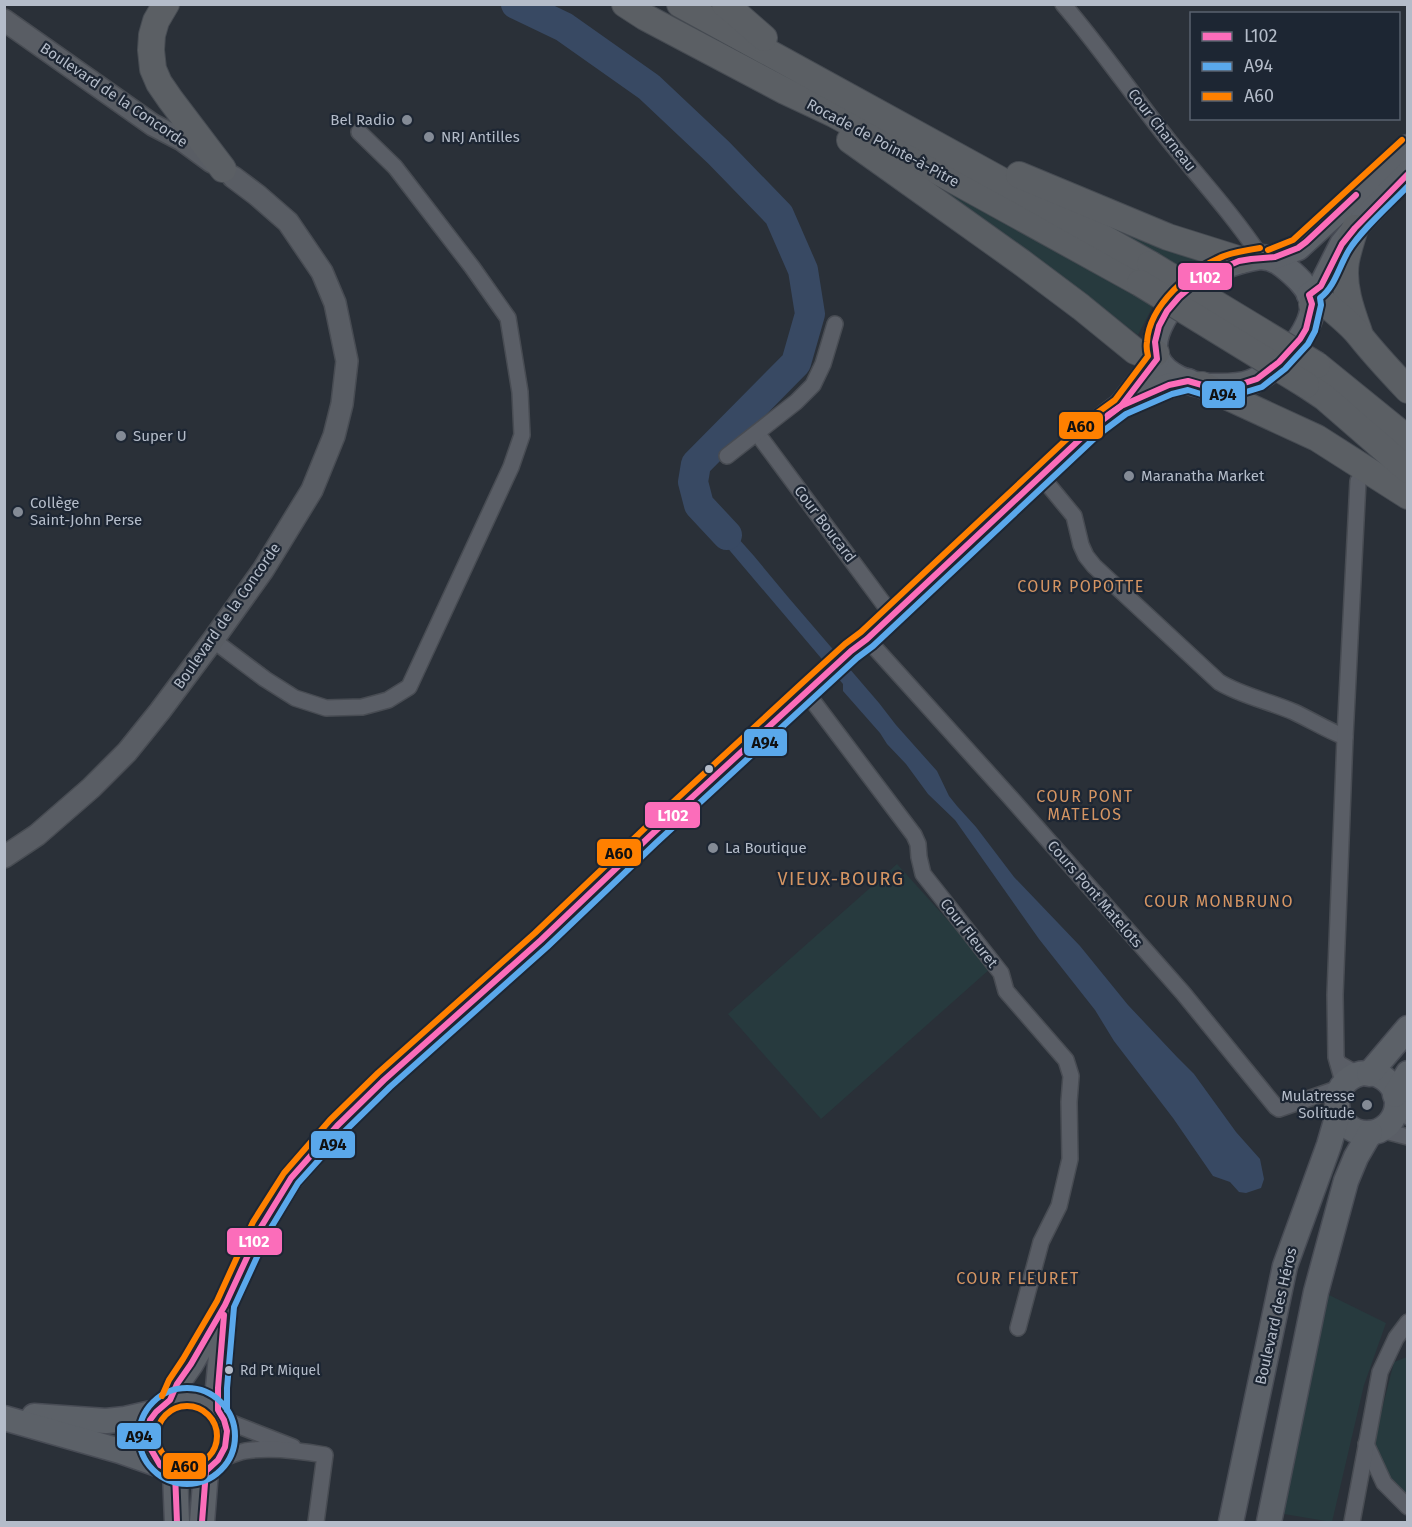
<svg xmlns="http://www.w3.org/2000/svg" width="1412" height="1527" viewBox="0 0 1412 1527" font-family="'Fira Sans',sans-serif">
  <rect width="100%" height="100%" fill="#2a3038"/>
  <!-- green -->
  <g fill="#273a3e">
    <polygon points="953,192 1153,306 1138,335 1034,255 942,197"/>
    <polygon points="1039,192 1219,258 1193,274"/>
    <polygon points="897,864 991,968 821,1119 728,1014"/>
    <polygon points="1323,1292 1386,1323 1364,1385 1332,1522 1272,1512"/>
    <polygon points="1407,1357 1407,1498 1385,1471 1373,1445 1394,1362"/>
  </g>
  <!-- water -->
  <polygon fill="#384963" points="699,505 713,510 754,556 788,597 879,703 896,725 937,771 949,796 957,806 976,827 1014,877 1080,946 1128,1005 1177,1057 1194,1074 1236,1132 1260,1159 1264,1179 1261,1188 1246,1193 1239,1192 1230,1182 1213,1176 1173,1118 1114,1041 1095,1010 1039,939 955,820 928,794 906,764 887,744 880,733 843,691 843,684 703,519"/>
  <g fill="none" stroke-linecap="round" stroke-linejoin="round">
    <!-- river -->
    <polyline stroke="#384963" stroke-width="30" points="516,4 564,27 649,87 719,153 779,215 803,270 810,314 796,363 696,464 693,482 699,505 727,535"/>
    <defs>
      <g id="minor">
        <path d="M1063 4C1101 48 1134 97 1170 142 1201 180 1234 216 1261 257"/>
        <polyline points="757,433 892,615"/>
        <polyline points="727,456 796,402 813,385 823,364 835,324"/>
        <path d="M1041 476 1074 516 1081 545 1086 556 1094 566 1219 682C1242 696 1269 701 1294 712 1311 720 1327 730 1345 737"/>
        <polyline points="867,639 1009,796 1183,993 1276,1107 1279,1109 1342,1087"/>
        <polyline points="213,640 265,679 295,698 326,708 362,707 377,703 388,700 409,687 511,467 522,435 520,392 508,318 472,267 395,167 359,132"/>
        <polyline points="806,692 914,835 918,844 919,857 923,874 1001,973 1006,991 1066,1060 1071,1076 1069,1102 1070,1159 1059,1206 1041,1242 1018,1328"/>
        <polyline points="1338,1063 1359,1075"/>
        <polyline points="1344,1085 1336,1057 1335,995 1345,737 1358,481"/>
        <polyline points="1396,1101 1408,1117"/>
        <polyline points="1381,1130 1408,1137"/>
        <polyline points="224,1420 293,1447"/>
        <polyline points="1366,1444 1384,1483 1408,1507"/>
        <path d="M218 1460C227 1457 235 1453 245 1451 268 1447 302 1451 325 1455L316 1522"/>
        <polyline points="1352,1522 1380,1372 1396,1338 1408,1322"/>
      </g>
      <g id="secondary">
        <polyline points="4,20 153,125 182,140 212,162"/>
        <polyline points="4,857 37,835 91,788 127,752 160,711 213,640 263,570 312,490 334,436 342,404 347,361 335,303 322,272 288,222 257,195 233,177"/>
      </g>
      <g id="primary">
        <path d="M1261 257C1275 258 1282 264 1292 273 1300 280 1311 292 1312 303 1316 329 1274 374 1251 382 1238 387 1224 386 1210 386 1191 385 1164 376 1157 357 1148 335 1172 303 1187 289 1209 271 1234 261 1261 257Z"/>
        <polyline points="1271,258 1298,248 1408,147"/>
        <polyline points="1309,295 1321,286 1342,244 1355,228 1408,173"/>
        <polyline points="1122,404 1157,359"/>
        <circle cx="1367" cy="1103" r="30"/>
        <polyline points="1369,1074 1408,1028"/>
        <polyline points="1395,1095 1408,1073"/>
        <circle cx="187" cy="1436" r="39"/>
        <path d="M170 1400 177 1384 191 1364 225 1305 261 1227 291 1178 337 1126 384 1080 541 940 650 836 776 720 806 692 851 651 867 639 1092 428C1101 421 1110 413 1119 407 1137 395 1166 386 1188 381"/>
        <polyline points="218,1410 218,1388 225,1311"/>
        <polyline points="34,1416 106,1421 125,1419 156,1412"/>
        <polyline points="4,1418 120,1451 160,1465"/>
        <polyline points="175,1473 177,1522"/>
        <polyline points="202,1522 206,1471"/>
        <polyline points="1231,1522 1285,1266 1329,1145 1338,1114"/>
        <polyline points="1269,1522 1316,1292 1346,1181 1356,1157 1370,1133"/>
      </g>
      <g id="trunk">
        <polyline points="166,4 156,21 152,35 151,50 153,69 159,83 170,99 223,169"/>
        <polyline points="625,4 645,17 785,91 834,114 1140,283"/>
        <polyline points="680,4 1015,188 1150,264"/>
        <polyline points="725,4 764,38"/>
        <polyline points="850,140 1021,262 1081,307 1135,351 1143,354 1156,353"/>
        <polyline points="1019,175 1168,237 1241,260"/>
        <path d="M1355 228C1352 239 1348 250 1346 261 1342 285 1351 310 1359 332"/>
        <path d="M1312 304 1325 303C1337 314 1351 324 1360 336 1375 355 1391 372 1408 390"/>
        <polyline points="1317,365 1408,439"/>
        <polyline points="1202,385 1317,438 1408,496"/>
        <polyline points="1306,385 1324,397 1408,470"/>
      </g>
    </defs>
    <!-- minor casing -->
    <use href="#minor" stroke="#484c53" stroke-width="18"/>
    <!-- secondary casing -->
    <use href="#secondary" stroke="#484c53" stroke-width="24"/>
    <!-- primary casing -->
    <use href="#primary" stroke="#484c55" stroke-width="27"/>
    <!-- trunk casing -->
    <use href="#trunk" stroke="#474c53" stroke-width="28"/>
    <!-- minor -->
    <use href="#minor" stroke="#5a5e66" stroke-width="15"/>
    <!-- secondary -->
    <use href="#secondary" stroke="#595d64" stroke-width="21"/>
    <!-- primary -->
    <use href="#primary" stroke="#5c6168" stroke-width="24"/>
    <!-- trunk -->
    <use href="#trunk" stroke="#5b5f64" stroke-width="26"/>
    <defs>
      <g id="trunk-bridge">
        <polyline points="1150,264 1317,365"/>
        <polyline points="1140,283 1306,385"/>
      </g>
    </defs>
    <!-- trunk-bridge casing -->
    <use href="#trunk-bridge" stroke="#474c53" stroke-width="28" stroke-linecap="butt"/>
    <!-- trunk-bridge -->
    <use href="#trunk-bridge" stroke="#5b5f64" stroke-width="26"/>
    <defs>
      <g id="bus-1">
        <polyline points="1108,415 1121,406 1157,359 1155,342 1159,326 1167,311 1179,297 1193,285 1209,274 1239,261 1251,259 1275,257 1298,248 1306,242 1356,195"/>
        <polyline points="177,1522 175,1473 160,1465 149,1446 147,1433 150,1420 156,1412 170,1400 177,1384 191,1364 225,1305 261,1227 291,1178 337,1126 384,1080 541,940 650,836 851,651 867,639 1092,428 1121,406 1169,385 1188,381 1202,385 1235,386 1257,379 1279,362 1300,339 1306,329 1312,304 1309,295 1321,286 1342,244 1355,228 1408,174"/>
        <polyline points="202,1522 206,1471 218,1460 225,1447 227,1431 224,1420 218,1410 218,1388 224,1315"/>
      </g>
      <g id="bus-2">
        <circle cx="187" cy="1436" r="48"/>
        <path d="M227 1410V1388L234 1307 269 1231 298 1183 344 1132 390 1087 547 947 656 843 857 658 873 646 1098 435 1126 414 1172 394 1188 390 1201 394 1236 395 1262 387 1285 369 1308 344 1315 331 1321 305 1320 298C1335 287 1339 266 1349 250 1362 229 1390 205 1408 186"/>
      </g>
      <g id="bus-3">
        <polyline points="1268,250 1293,240 1402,140"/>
        <path d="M162 1396 169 1380 183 1359 217 1301 253 1222 284 1173 330 1120 378 1073 535 933 644 829 800 685 845 644 861 632 1086 421 1115 400 1148 356C1147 352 1146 347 1147 342 1149 305 1191 269 1224 256 1235 252 1247 250 1260 248"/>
        <circle cx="187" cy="1436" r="30"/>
      </g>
    </defs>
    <!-- bus-1 casing -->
    <use href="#bus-1" stroke="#1d2633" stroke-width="10"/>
    <!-- bus-2 casing -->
    <use href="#bus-2" stroke="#1d2633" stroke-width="10"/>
    <!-- bus-3 casing -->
    <use href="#bus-3" stroke="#1d2633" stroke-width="10"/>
    <!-- bus-1 -->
    <use href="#bus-1" stroke="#fb6dba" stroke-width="6"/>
    <!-- bus-2 -->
    <use href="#bus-2" stroke="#5aa8eb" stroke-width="6"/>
    <!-- bus-3 -->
    <use href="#bus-3" stroke="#ff8000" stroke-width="6"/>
  </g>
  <!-- markers -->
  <g fill="#848b96" stroke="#1d2633" stroke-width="2">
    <circle cx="407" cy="120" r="6"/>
    <circle cx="429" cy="137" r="6"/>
    <circle cx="121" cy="436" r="6"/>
    <circle cx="1129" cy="476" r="6"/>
    <circle cx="18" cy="512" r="6"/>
    <circle cx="713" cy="848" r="6"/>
    <circle cx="1367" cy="1105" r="6"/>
  </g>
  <g fill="#b4bcc9" stroke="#1d2633" stroke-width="2">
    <circle cx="709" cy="769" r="5"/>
    <circle cx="229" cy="1370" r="5"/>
  </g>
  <g text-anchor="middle" stroke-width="4.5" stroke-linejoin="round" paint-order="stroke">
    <!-- bus labels -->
    <g font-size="14" fill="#b4bcc9" stroke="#1d2633" text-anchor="start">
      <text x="240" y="1375">Rd Pt Miquel</text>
    </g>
    <!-- street labels -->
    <g font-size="15" fill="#b4bcc9" stroke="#1d2633">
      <text transform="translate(114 95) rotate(34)" y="5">Boulevard de la Concorde</text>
      <text transform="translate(1162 130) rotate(52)" y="5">Cour Charneau</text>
      <text transform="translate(883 143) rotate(28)" y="5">Rocade de Pointe-à-Pitre</text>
      <text transform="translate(825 524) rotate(53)" y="5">Cour Boucard</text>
      <text transform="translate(227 616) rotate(-55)" y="5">Boulevard de la Concorde</text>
      <text transform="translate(1095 894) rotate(49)" y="5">Cours Pont Matelots</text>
      <text transform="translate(969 933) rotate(52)" y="5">Cour Fleuret</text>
      <text transform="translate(1276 1316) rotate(-77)" y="5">Boulevard des Héros</text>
    </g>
    <!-- poi labels -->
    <g font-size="15" fill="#b4bcc9" stroke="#1d2633" text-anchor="start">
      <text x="395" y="125" text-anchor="end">Bel Radio</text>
      <text x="441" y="142">NRJ Antilles</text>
      <text x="133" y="441">Super U</text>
      <text x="1141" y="481">Maranatha Market</text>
      <text x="30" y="508">Collège<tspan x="30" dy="17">Saint-John Perse</tspan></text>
      <text x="725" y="853">La Boutique</text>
      <text x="1355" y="1101" text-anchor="end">Mulatresse<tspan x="1355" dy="17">Solitude</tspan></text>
    </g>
    <!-- neighbourhood labels -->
    <g font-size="16" letter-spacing="1.5" fill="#d59563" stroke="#1d2633">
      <text x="1081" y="592">COUR POPOTTE</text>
      <text x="1085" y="802">COUR PONT<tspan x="1085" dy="18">MATELOS</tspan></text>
      <text x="1219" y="907">COUR MONBRUNO</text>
      <text x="1018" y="1284">COUR FLEURET</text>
    </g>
    <!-- quarter labels -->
    <g font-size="18" letter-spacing="1.5" fill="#d59563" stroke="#1d2633">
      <text x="841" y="885">VIEUX-BOURG</text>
    </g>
  </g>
  <g stroke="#1d2633" stroke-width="2">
    <rect x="1177" y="262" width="56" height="29" rx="6" fill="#fb6dba"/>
    <rect x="1201" y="380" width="45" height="29" rx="6" fill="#5aa8eb"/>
    <rect x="1058" y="411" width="46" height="29" rx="6" fill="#ff8000"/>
    <rect x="743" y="728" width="45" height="29" rx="6" fill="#5aa8eb"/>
    <rect x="644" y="801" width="57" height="28" rx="6" fill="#fb6dba"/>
    <rect x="596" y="838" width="46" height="29" rx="6" fill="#ff8000"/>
    <rect x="310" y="1130" width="46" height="29" rx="6" fill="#5aa8eb"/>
    <rect x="226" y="1227" width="57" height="29" rx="6" fill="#fb6dba"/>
    <rect x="116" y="1422" width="46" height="28" rx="6" fill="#5aa8eb"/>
    <rect x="162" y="1452" width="45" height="28" rx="6" fill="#ff8000"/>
  </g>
  <g font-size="16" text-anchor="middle" font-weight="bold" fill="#fff">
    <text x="1205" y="283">L102</text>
    <text x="673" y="821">L102</text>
    <text x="254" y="1247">L102</text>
  </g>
  <g font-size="16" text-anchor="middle" font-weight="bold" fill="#111">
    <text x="1223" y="400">A94</text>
    <text x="1081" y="432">A60</text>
    <text x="765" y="748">A94</text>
    <text x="619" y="859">A60</text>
    <text x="333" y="1150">A94</text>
    <text x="139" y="1442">A94</text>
    <text x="185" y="1472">A60</text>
  </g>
  <!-- border -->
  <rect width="1412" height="1527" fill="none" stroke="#b4bcc9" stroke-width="12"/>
  <!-- legend -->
  <rect x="1190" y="12" width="210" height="108" fill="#1d2633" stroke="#59626f" stroke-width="1.5"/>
  <rect x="1202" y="32" width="30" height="9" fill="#fb6dba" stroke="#59626f" stroke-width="1.5"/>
  <text x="1244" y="42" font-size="18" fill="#b4bcc9">L102</text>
  <rect x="1202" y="62" width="30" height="9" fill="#5aa8eb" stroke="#59626f" stroke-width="1.5"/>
  <text x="1244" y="72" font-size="18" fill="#b4bcc9">A94</text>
  <rect x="1202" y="92" width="30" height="9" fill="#ff8000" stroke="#59626f" stroke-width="1.5"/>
  <text x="1244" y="102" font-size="18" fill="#b4bcc9">A60</text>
</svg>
